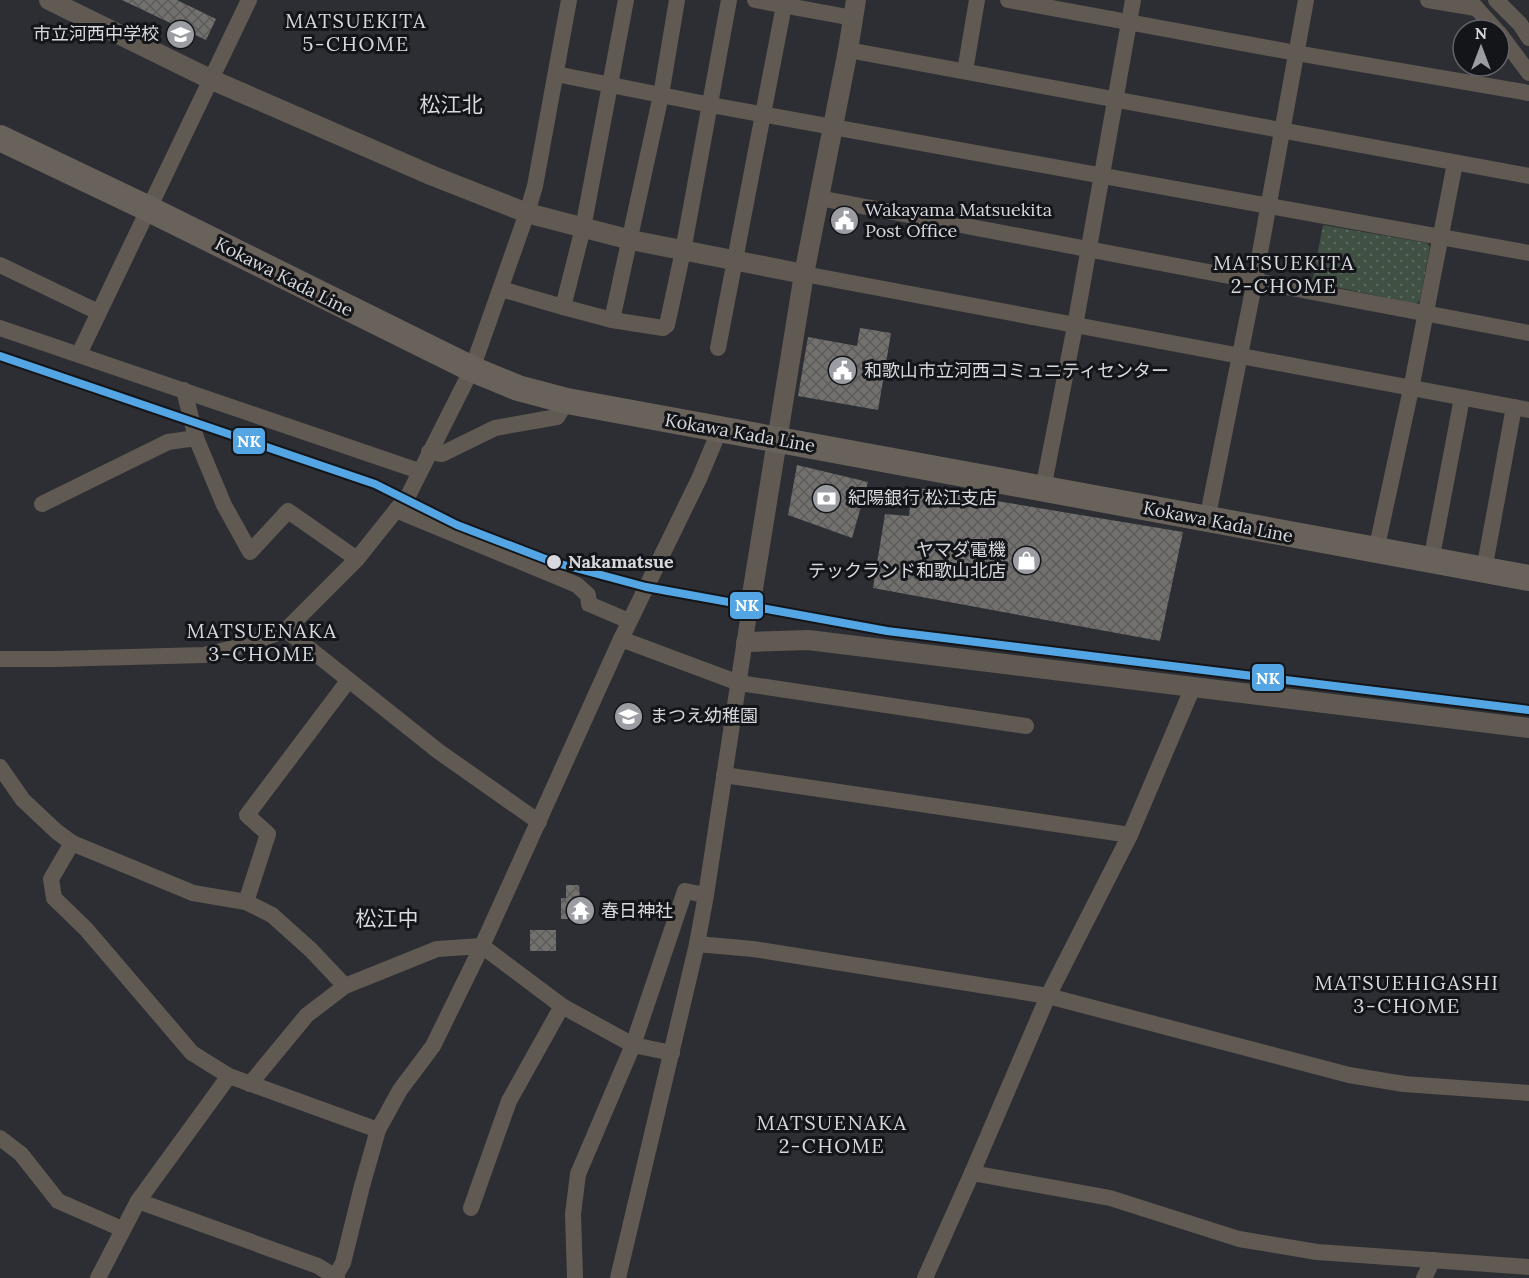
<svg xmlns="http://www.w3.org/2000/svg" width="1529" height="1278" viewBox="0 0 1529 1278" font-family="Lora,'Noto Sans JP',serif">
  <defs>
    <pattern id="grass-dots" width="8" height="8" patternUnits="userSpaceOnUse" patternTransform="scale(1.5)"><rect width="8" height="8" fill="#405043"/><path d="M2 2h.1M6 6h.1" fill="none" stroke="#5b695e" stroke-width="1.8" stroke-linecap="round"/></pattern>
    <pattern id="building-cross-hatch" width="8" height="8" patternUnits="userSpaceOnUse" patternTransform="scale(1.5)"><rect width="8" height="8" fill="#73716e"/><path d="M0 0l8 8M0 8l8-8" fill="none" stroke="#5c5b5b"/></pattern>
  </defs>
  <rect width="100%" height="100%" fill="#2c2e33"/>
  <!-- grass -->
  <polygon fill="url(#grass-dots)" points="1323,225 1427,243 1430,247 1420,300 1416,304 1312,282"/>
  <!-- building -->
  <g fill="url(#building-cross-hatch)">
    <polygon points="122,0 177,0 216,19 206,40"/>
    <polygon points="860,328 891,333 878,410 798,396 808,337 857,346"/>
    <polygon points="797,465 868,482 852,538 788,515"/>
    <polygon points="912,487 1183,532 1160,641 873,588 885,514 909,516"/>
    <polygon points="566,885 579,885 580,898 583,898 583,914 578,914 578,919 561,919 561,898 566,898"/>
    <rect x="530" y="930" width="26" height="21"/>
  </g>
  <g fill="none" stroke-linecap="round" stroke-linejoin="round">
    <!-- minor -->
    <g stroke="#615a53" stroke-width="16">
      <polyline points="755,0 853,18"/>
      <polyline points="1008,0 1296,53 1529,93"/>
      <polyline points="1428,0 1476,8"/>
      <polyline points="1496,0 1520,24 1529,38"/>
      <polyline points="1470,1 1496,30"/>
      <polyline points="1499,33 1529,73"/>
      <polyline points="848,50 1529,176"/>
      <polyline points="965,71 977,0"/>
      <polyline points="556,74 711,105 1529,253"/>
      <polyline points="819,198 1529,333"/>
      <polyline points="0,265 98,312"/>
      <polyline points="804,274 1529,410"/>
      <polyline points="501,289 563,307 583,228 626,0"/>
      <polyline points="563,307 612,320 663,328 667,325 683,251 729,0"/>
      <polyline points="612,320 661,95 677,0"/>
      <polyline points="0,328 419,471"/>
      <polyline points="718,348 785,0"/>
      <polyline points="79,354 249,0"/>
      <polyline points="196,438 224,505 250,552 288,511 357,559"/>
      <polyline points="429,452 442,454 495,428 557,417 567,401"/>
      <polyline points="1043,489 1075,326 1133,0"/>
      <polyline points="42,504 168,442 196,438 184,390"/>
      <polyline points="396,510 577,585 588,595 589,604 629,621"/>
      <polyline points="1207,520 1255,280 1306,0"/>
      <polyline points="1376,551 1411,389 1455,163"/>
      <polyline points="1431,561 1462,398"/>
      <polyline points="1484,570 1514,407"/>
      <polyline points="286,630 438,751 539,822"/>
      <polyline points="621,639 739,683 1026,726"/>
      <polyline points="0,659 55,659 204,655 242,646 286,630 357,559 409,494 472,369 527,213 535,186 569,0"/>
      <polyline points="0,767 23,800 56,831 72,843 193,893 246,902 272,915 311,950 345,986"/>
      <polyline points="724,775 1130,835"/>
      <polyline points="72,843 51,879 54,898 86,929 192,1053 229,1076 378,1130"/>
      <polyline points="246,902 268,834 247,815 348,681"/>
      <polyline points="697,944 753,949 1048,996 1349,1075 1404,1084 1529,1093"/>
      <polyline points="250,1084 307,1015 345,986 437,949 482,946 562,1006 633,1045 672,1053"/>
      <polyline points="0,1138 21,1154 58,1201 122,1229"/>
      <polyline points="972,1173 1110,1198 1239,1239 1317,1252 1529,1267"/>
      <polyline points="138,1201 318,1266 337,1278"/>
      <polyline points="471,1208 509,1101 562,1006"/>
      <polyline points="98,1278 138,1201 229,1076"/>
      <polyline points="334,1278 343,1263 362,1186 378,1130 400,1090 433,1046 482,946 621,639 699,479 720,429"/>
      <polyline points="575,1278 573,1214 578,1174 633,1045 685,891 706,895"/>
      <polyline points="618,1278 697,944 706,895 750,607"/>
      <polyline points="925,1278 972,1173 1048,996 1130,835 1193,687"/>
      <polyline points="1424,1278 1433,1260"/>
    </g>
    <!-- tertiary -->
    <g stroke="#615a53" stroke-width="20">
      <polyline points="49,0 210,79 433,176 527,213 631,240 804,274"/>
      <polyline points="750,607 804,274 848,50 856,0"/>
      <polyline points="746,642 808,640 1529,728"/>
    </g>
    <!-- primary -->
    <polyline stroke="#69625b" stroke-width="26" points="0,138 149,209 472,369 518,388 567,401 1529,578"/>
    <defs>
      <polyline id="rail-1" points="0,356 375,484 457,525 553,562 646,587 887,631 1529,710"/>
    </defs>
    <!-- rail-1 casing -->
    <use href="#rail-1" stroke="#141519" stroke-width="12"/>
    <!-- rail-1 -->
    <use href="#rail-1" stroke="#53a6e3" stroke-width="8"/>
  </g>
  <!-- icons -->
  <defs>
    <symbol id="school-disc" viewBox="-11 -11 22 22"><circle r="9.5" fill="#9b9da3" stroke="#141519"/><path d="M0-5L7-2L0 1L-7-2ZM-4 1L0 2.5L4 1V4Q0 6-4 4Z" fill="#fff"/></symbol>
    <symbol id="civic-disc" viewBox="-11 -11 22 22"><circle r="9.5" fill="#9b9da3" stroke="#141519"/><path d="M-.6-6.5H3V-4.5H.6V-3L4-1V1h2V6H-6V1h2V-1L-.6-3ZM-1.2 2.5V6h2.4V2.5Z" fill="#fff"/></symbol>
    <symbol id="bank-disc" viewBox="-11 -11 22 22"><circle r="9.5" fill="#9b9da3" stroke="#141519"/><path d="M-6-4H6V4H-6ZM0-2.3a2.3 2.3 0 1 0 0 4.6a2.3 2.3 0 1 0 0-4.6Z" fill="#fff"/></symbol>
    <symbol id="shop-disc" viewBox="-11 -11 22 22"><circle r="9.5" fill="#9b9da3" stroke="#141519"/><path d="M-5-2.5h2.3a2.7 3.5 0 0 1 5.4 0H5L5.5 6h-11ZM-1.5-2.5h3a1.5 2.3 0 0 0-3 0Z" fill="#fff"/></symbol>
    <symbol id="temple-disc" viewBox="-11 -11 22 22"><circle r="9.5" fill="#9b9da3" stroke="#141519"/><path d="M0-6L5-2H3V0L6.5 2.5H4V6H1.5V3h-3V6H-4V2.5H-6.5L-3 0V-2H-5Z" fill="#fff"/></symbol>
  </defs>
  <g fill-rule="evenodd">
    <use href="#school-disc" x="164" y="18" width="33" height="33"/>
    <use href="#civic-disc" x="828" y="204" width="33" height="33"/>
    <use href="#civic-disc" x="826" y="354" width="33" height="33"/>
    <use href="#bank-disc" x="810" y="482" width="33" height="33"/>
    <use href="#shop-disc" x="1010" y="544" width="33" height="33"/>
    <use href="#school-disc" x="612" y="700" width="33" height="33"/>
    <use href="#temple-disc" x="564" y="894" width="33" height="33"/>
  </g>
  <!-- markers -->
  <circle fill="#d7d9df" stroke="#141519" stroke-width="2" cx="554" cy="562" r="8"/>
  <g text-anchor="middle" stroke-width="6" stroke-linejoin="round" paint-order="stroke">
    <!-- poi labels -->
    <g font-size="18" fill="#d7d9df" stroke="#141519" text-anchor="start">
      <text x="159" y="40" text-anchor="end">市立河西中学校</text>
      <text x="865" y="216">Wakayama Matsuekita<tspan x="865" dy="21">Post Office</tspan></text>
      <text x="864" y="377">和歌山市立河西コミュニティセンター</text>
      <text x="848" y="504">紀陽銀行 松江支店</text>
      <text x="1006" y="556" text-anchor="end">ヤマダ電機<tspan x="1006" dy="21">テックランド和歌山北店</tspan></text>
      <text x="650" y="722">まつえ幼稚園</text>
      <text x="601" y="917">春日神社</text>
    </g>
    <!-- street labels -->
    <g font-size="18" fill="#d7d9df" stroke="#141519">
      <text transform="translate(284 277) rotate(27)" y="6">Kokawa Kada Line</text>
      <text transform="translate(740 433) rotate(10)" y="6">Kokawa Kada Line</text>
      <text transform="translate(1218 522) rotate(11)" y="6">Kokawa Kada Line</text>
    </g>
    <!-- stop labels -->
    <g font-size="18" font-weight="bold" fill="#d7d9df" stroke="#141519" text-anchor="start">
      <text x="568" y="568">Nakamatsue</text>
    </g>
    <!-- neighbourhood labels -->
    <g font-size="20" letter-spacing="1.5" fill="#d7d9df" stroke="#141519">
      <text x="356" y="28">MATSUEKITA<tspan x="356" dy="23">5-CHOME</tspan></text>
      <text x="1284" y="270">MATSUEKITA<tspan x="1284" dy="23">2-CHOME</tspan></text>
      <text x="262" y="638">MATSUENAKA<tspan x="262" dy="23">3-CHOME</tspan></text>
      <text x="1407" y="990">MATSUEHIGASHI<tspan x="1407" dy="23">3-CHOME</tspan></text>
      <text x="832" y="1130">MATSUENAKA<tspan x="832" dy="23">2-CHOME</tspan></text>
    </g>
    <!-- quarter labels -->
    <g font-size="21" fill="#d7d9df" stroke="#141519">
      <text x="451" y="112">松江北</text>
      <text x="387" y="926">松江中</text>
    </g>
  </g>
  <g stroke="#141519" stroke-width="2">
    <rect x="232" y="427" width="34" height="28" rx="6" fill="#53a6e3"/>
    <rect x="729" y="591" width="35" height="29" rx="6" fill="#53a6e3"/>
    <rect x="1251" y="663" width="34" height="29" rx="6" fill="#53a6e3"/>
  </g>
  <g font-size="16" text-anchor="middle" font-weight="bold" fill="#fff">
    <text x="249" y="447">NK</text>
    <text x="747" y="611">NK</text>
    <text x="1268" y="684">NK</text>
  </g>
  <!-- north arrow -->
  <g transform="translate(1481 48)"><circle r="28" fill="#141519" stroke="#626368" stroke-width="1.5"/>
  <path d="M0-4.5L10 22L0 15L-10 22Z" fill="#9b9da3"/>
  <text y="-9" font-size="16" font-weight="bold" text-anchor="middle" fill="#d7d9df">N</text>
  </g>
</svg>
